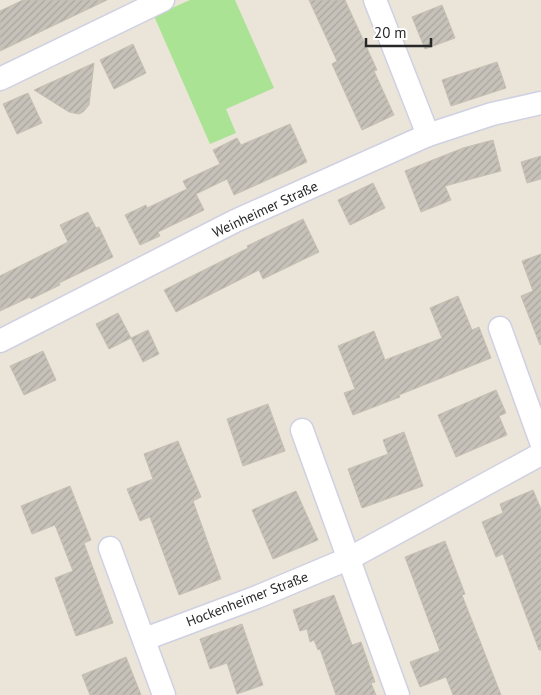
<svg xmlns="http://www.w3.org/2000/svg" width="541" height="695" viewBox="0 0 541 695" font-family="'PT Sans',sans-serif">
  <defs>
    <pattern id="building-hatch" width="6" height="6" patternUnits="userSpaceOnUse" patternTransform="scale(1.25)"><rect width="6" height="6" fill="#c6c1b9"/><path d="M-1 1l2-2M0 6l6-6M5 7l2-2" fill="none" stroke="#aaa69f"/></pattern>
  </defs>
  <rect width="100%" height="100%" fill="#ebe4d9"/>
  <!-- park -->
  <polygon fill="#aae394" points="190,0 235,0 274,88 226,109 236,133 210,144 154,16"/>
  <!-- building -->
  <g fill="url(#building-hatch)" stroke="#c6c0b3">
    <polygon points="23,0 107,0 0,51 0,11"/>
    <polygon points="309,0 345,0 377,70 374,71 394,115 362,130 332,64 337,61"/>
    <polygon points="442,5 455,38 425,49 412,17"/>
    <polygon points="133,44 146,73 114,89 100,60"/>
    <polygon points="497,62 506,88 451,106 442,80"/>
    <polygon points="94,63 89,105 83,112 79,114 69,112 34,90"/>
    <polygon points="28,93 42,123 17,134 3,104"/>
    <polygon points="290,124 307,162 234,195 227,179 196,194 204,210 158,232 160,236 140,245 125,215 146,205 147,208 187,189 183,181 220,164 213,150 237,138 241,145"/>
    <polygon points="493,140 501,171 445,186 451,200 421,212 405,171 463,148"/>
    <polygon points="541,156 541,179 527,183 521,162"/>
    <polygon points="373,183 385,208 350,225 338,200"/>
    <polygon points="88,212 96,228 99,227 113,257 59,283 60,285 31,299 30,297 0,311 0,276 68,242 60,225"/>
    <polygon points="303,219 319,252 263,279 259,270 176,312 164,290 248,248 247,246"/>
    <polygon points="541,254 541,344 540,345 521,296 533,291 522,261"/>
    <polygon points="458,296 472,330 479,327 491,358 399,395 400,397 353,415 344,393 355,389 338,346 374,331 385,360 442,338 430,308"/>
    <polygon points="118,313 131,338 109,349 96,324"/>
    <polygon points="148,330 159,354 143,362 131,338"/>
    <polygon points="43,351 56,380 24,395 10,366"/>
    <polygon points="496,390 506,413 499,416 507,435 456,457 438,415"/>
    <polygon points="268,404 285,451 243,466 227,419"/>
    <polygon points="404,432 423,486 362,508 348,469 388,454 383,440"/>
    <polygon points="178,441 201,497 193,501 221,579 179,595 150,517 140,521 127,489 153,479 144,454"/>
    <polygon points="70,486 91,540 84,543 113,623 76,636 55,578 73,571 55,525 32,534 21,506"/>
    <polygon points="533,490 541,509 541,650 539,650 503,554 496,557 482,522 503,513 500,504"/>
    <polygon points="296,491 318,540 273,559 252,510"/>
    <polygon points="445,541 465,594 462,595 501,695 453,695 446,677 420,687 410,662 440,651 405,557"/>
    <polygon points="334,595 352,645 361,642 375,682 371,683 376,695 336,695 320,649 318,650 314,640 310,642 307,629 300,631 293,610"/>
    <polygon points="242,624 263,685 237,694 227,663 210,669 200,639"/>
    <polygon points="126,657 141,695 90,695 82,675"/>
  </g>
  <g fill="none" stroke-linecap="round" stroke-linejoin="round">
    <defs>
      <g id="street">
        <polyline points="375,0 428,135"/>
        <polyline points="0,79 163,0"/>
        <polyline points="500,328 541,442"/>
        <polyline points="0,341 235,221 428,135 492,114 541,103"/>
        <polyline points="302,430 398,695"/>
        <polyline points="110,548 164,695"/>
        <polyline points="145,639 257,597 350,558 541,454"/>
      </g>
    </defs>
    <!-- street casing -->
    <use href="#street" stroke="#cfd1e2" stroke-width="25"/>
    <!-- street -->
    <use href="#street" stroke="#fff" stroke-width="22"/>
  </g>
  <g text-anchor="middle" stroke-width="5" stroke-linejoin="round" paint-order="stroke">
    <!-- street labels -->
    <g font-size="14" fill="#282828" stroke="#fff">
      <text transform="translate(265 209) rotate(-25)" y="5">Weinheimer Straße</text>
      <text transform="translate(247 599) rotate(-21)" y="5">Hockenheimer Straße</text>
    </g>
  </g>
  <!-- scale -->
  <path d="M366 38v8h65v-8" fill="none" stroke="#282828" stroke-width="2.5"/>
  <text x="374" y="38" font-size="15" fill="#282828" stroke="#ffffff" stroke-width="4" paint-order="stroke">20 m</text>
</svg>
